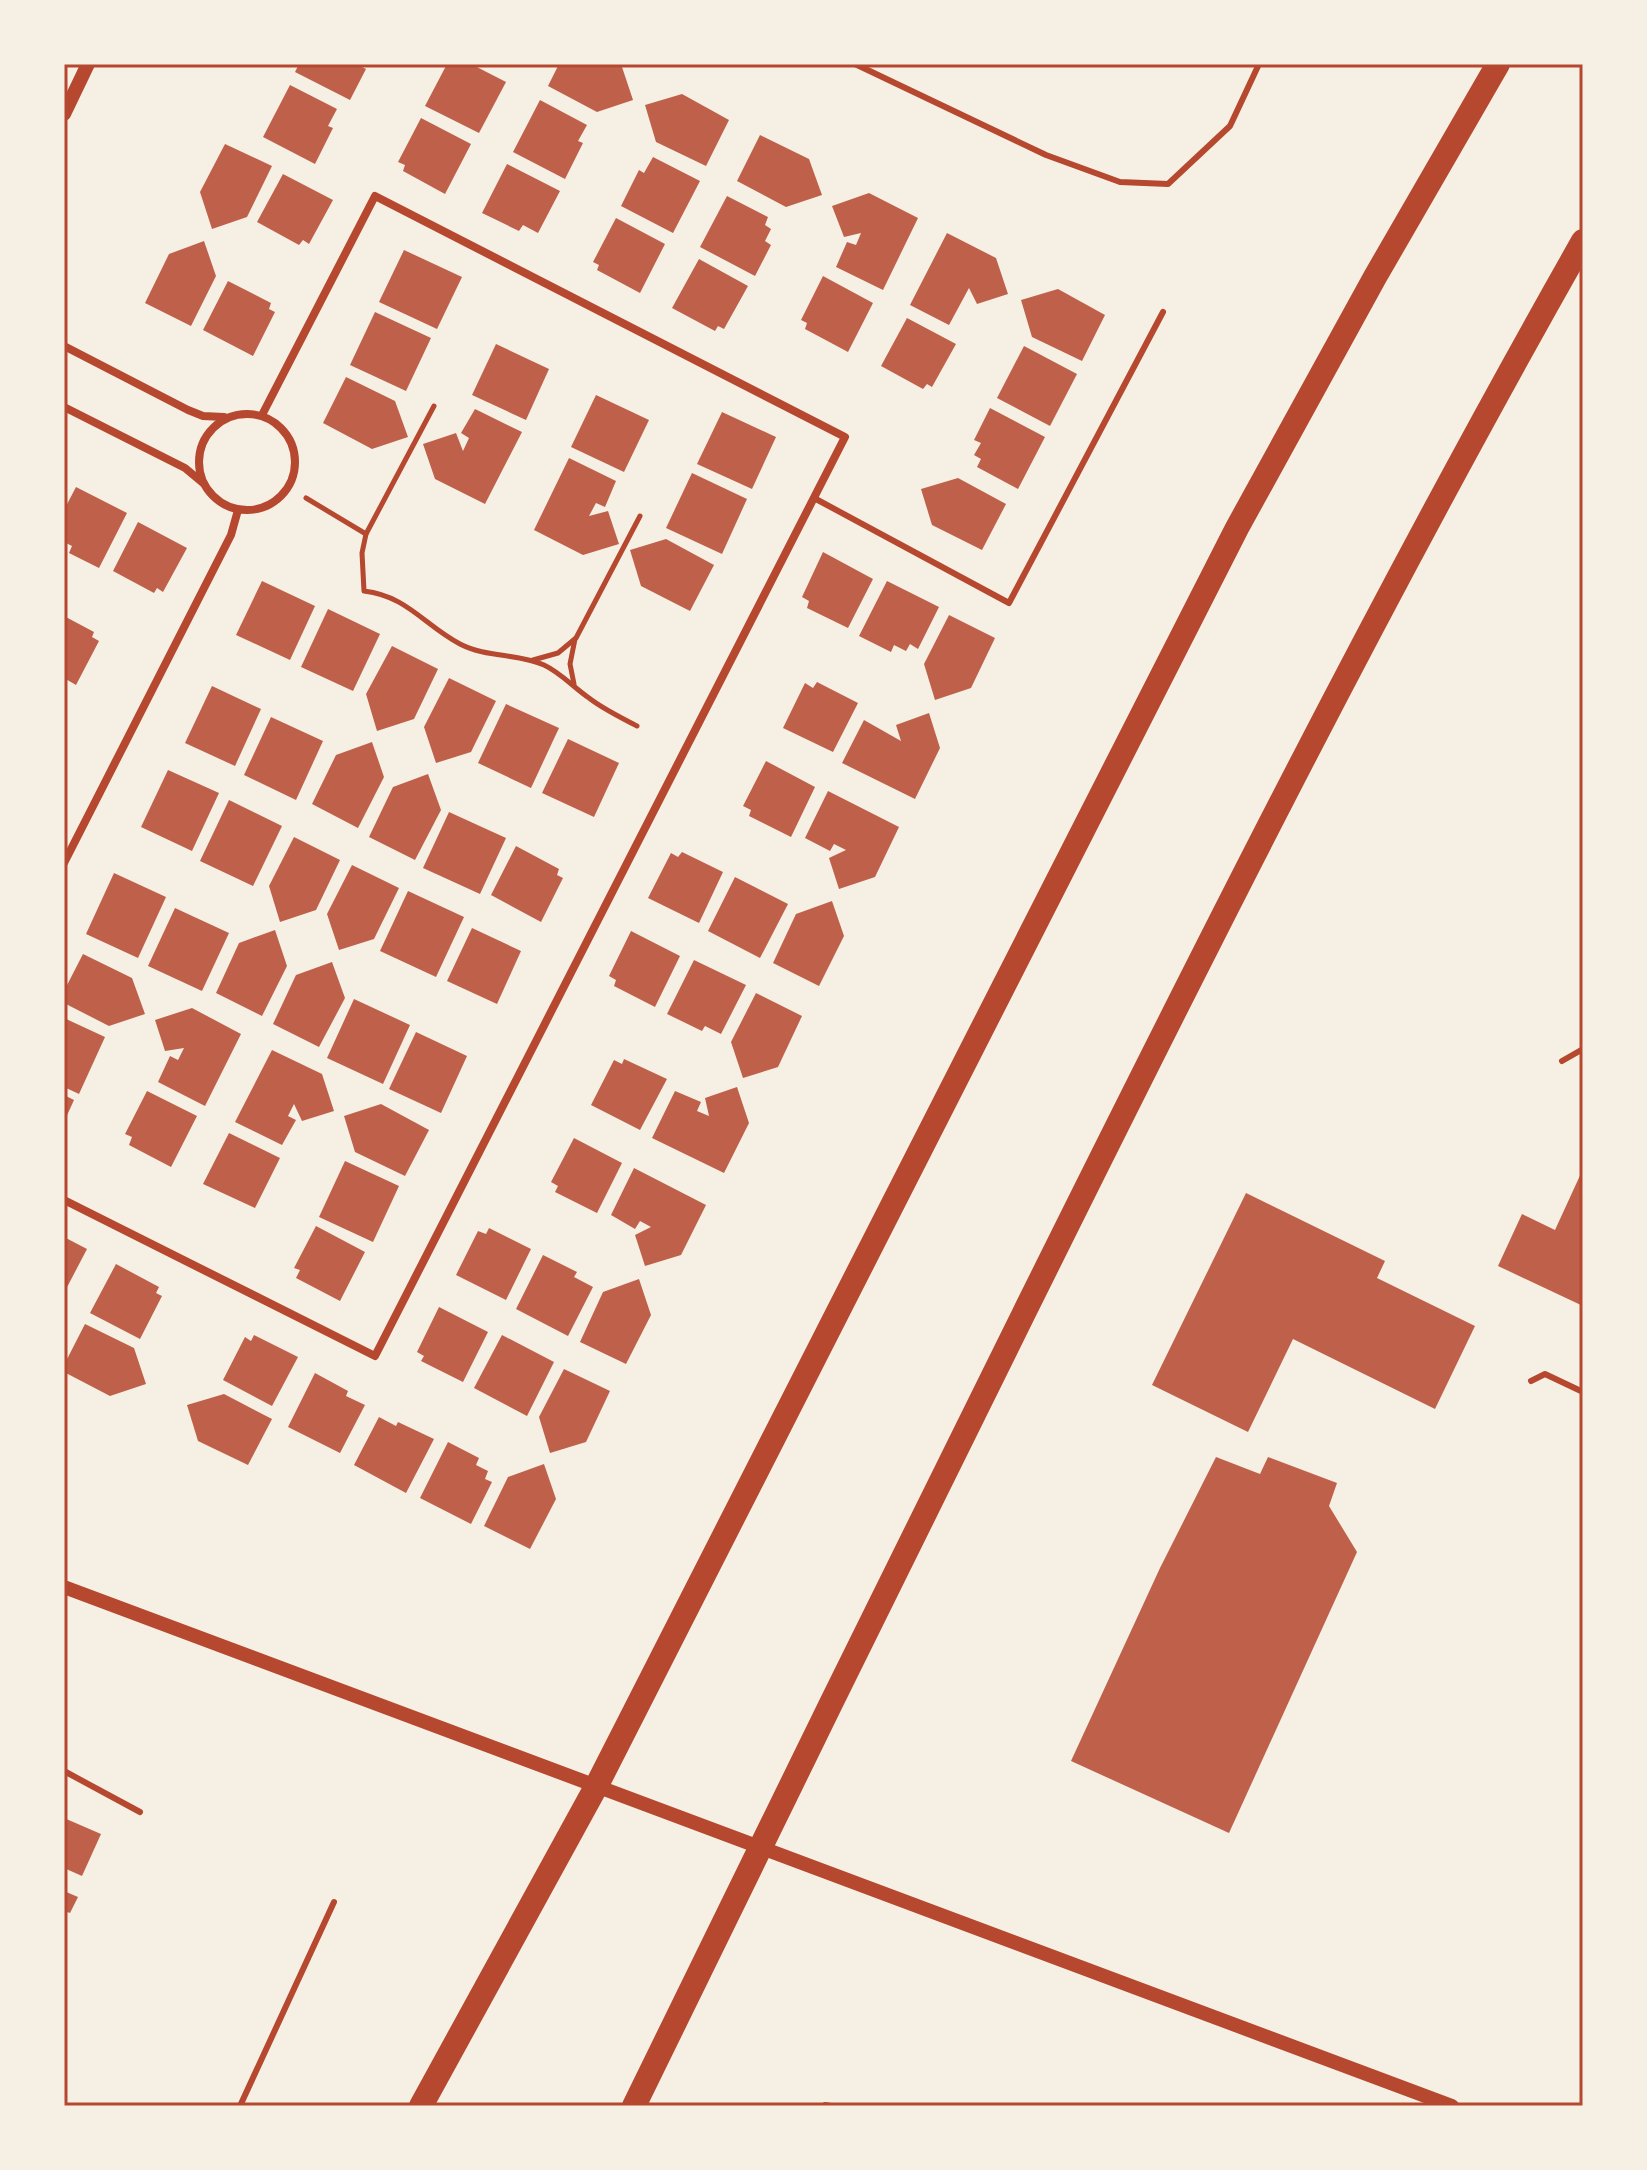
<svg xmlns="http://www.w3.org/2000/svg" width="1647" height="2170" viewBox="0 0 1647 2170" font-family="Overpass,sans-serif">
  <rect width="100%" height="100%" fill="#f6efe4"/>
  <!-- building -->
  <g fill="#bf614a">
    <polygon points="299,64 361,64 360,66 366,69 350,100 295,72"/>
    <polygon points="447,64 471,64 506,82 479,133 425,106"/>
    <polygon points="559,64 621,64 633,100 597,112 548,86"/>
    <polygon points="290,85 337,109 328,126 333,128 315,164 263,137"/>
    <polygon points="682,94 729,120 706,166 656,142 645,105"/>
    <polygon points="540,100 587,125 578,141 583,143 565,179 513,152"/>
    <polygon points="421,118 471,144 445,194 403,171 405,165 398,162"/>
    <polygon points="760,135 809,159 822,195 786,207 737,181"/>
    <polygon points="225,144 272,166 247,217 212,229 200,192"/>
    <polygon points="653,157 700,181 673,233 621,206 639,170 644,173"/>
    <polygon points="507,164 560,191 538,233 523,225 519,231 482,213"/>
    <polygon points="283,174 333,200 309,244 303,240 299,245 257,222"/>
    <polygon points="869,193 918,218 883,290 836,267 847,242 856,245 861,233 844,237 832,206"/>
    <polygon points="727,196 768,217 765,225 771,229 765,241 771,245 755,276 700,247"/>
    <polygon points="616,218 665,244 640,293 597,270 599,265 593,262"/>
    <polygon points="947,233 996,258 1008,294 977,304 969,288 949,325 910,305"/>
    <polygon points="204,241 216,276 191,326 145,303 169,254"/>
    <polygon points="404,250 462,277 437,329 379,302"/>
    <polygon points="699,259 748,286 724,329 718,326 715,331 672,308"/>
    <polygon points="823,276 873,303 848,352 805,329 807,323 801,320"/>
    <polygon points="228,281 271,303 269,309 275,312 253,356 203,330"/>
    <polygon points="1058,289 1105,315 1082,361 1032,337 1021,300"/>
    <polygon points="375,312 431,338 406,391 350,365"/>
    <polygon points="907,318 956,344 932,387 927,384 923,389 881,366"/>
    <polygon points="496,344 549,369 526,420 472,395"/>
    <polygon points="1024,346 1077,374 1050,426 997,398"/>
    <polygon points="346,377 395,401 408,437 372,449 323,423"/>
    <polygon points="596,395 649,420 624,472 571,447"/>
    <polygon points="990,408 1045,437 1018,489 977,467 981,459 974,455 981,443 974,440"/>
    <polygon points="475,409 522,432 485,504 435,479 423,444 456,433 463,451 469,438 461,433"/>
    <polygon points="722,412 776,437 752,489 697,464"/>
    <polygon points="569,458 616,481 605,507 596,503 589,516 608,511 619,544 583,555 534,530"/>
    <polygon points="692,473 747,499 722,554 666,528"/>
    <polygon points="958,478 1006,504 982,550 932,525 921,489"/>
    <polygon points="76,487 127,513 99,568 69,553 72,546 64,542 64,510"/>
    <polygon points="138,522 187,548 163,592 157,588 154,593 113,571"/>
    <polygon points="666,539 714,565 690,611 641,586 630,550"/>
    <polygon points="823,552 873,579 848,628 807,608 809,601 802,597"/>
    <polygon points="262,581 315,606 290,660 236,635"/>
    <polygon points="887,581 939,607 918,649 910,644 906,651 894,645 891,652 859,636"/>
    <polygon points="328,609 380,634 353,691 301,667"/>
    <polygon points="949,615 995,638 971,688 935,700 924,664"/>
    <polygon points="64,616 94,632 92,637 99,641 76,685 64,678"/>
    <polygon points="392,646 438,669 414,719 377,731 366,694"/>
    <polygon points="449,678 496,701 471,752 436,763 424,727"/>
    <polygon points="817,682 858,703 833,752 783,728 805,683 813,688"/>
    <polygon points="212,686 261,709 235,766 185,743"/>
    <polygon points="506,704 559,728 531,788 478,763"/>
    <polygon points="929,713 940,748 915,799 842,763 864,720 901,741 896,725"/>
    <polygon points="271,717 323,741 296,800 244,775"/>
    <polygon points="568,739 619,763 594,817 542,793"/>
    <polygon points="372,742 384,777 358,828 312,804 336,755"/>
    <polygon points="766,761 815,787 791,837 749,816 751,810 743,806"/>
    <polygon points="168,770 219,793 192,851 141,827"/>
    <polygon points="428,774 441,810 415,860 369,837 393,787"/>
    <polygon points="828,791 899,827 875,877 839,889 829,858 846,850 834,844 830,851 805,838"/>
    <polygon points="229,800 282,826 253,886 200,861"/>
    <polygon points="449,812 506,838 480,894 423,868"/>
    <polygon points="294,837 340,860 316,910 280,922 269,886"/>
    <polygon points="516,846 559,869 557,875 563,878 541,922 491,895"/>
    <polygon points="682,852 723,872 699,923 648,898 671,853 678,857"/>
    <polygon points="352,865 399,888 374,939 339,950 327,914"/>
    <polygon points="114,873 166,897 138,958 86,934"/>
    <polygon points="735,877 788,904 760,958 708,931"/>
    <polygon points="408,891 464,917 436,977 380,951"/>
    <polygon points="832,901 844,936 819,986 773,963 796,914"/>
    <polygon points="175,908 229,933 202,991 148,966"/>
    <polygon points="472,928 521,951 497,1004 447,981"/>
    <polygon points="275,930 287,966 262,1016 216,993 239,943"/>
    <polygon points="631,931 680,956 655,1007 614,986 616,980 609,976"/>
    <polygon points="83,954 132,978 145,1014 109,1026 64,1003 64,991"/>
    <polygon points="694,960 746,985 721,1034 705,1026 702,1031 667,1014"/>
    <polygon points="332,962 345,998 319,1047 273,1024 296,975"/>
    <polygon points="756,993 802,1016 778,1067 743,1078 731,1042"/>
    <polygon points="354,999 410,1025 383,1084 327,1058"/>
    <polygon points="192,1008 241,1034 205,1106 158,1082 170,1056 178,1060 184,1048 165,1051 155,1020"/>
    <polygon points="64,1018 105,1037 79,1094 64,1087"/>
    <polygon points="416,1032 467,1056 441,1113 389,1089"/>
    <polygon points="272,1050 322,1074 334,1111 302,1121 294,1104 288,1116 296,1120 282,1145 235,1122"/>
    <polygon points="624,1059 667,1079 640,1130 591,1105 614,1060 622,1064"/>
    <polygon points="737,1087 749,1123 724,1173 652,1138 675,1091 701,1102 697,1111 709,1116 705,1098"/>
    <polygon points="147,1091 197,1116 171,1167 129,1145 132,1137 125,1134"/>
    <polygon points="64,1095 74,1100 64,1122"/>
    <polygon points="381,1104 429,1130 405,1176 355,1152 344,1116"/>
    <polygon points="229,1133 280,1158 255,1208 203,1184"/>
    <polygon points="574,1138 622,1163 597,1213 555,1192 558,1186 551,1182"/>
    <polygon points="345,1161 399,1186 373,1242 319,1217"/>
    <polygon points="634,1168 706,1205 681,1255 645,1266 635,1235 651,1227 640,1221 635,1229 611,1215"/>
    <polygon points="1583,1169 1583,1306 1498,1266 1522,1214 1555,1230"/>
    <polygon points="1246,1193 1385,1261 1377,1278 1475,1326 1435,1409 1293,1339 1248,1432 1152,1385"/>
    <polygon points="316,1226 365,1252 340,1301 296,1278 300,1270 294,1268"/>
    <polygon points="489,1228 531,1249 506,1300 456,1275 478,1231 486,1234"/>
    <polygon points="64,1237 87,1249 64,1293"/>
    <polygon points="543,1255 577,1272 574,1277 593,1287 568,1336 516,1309"/>
    <polygon points="116,1264 159,1287 156,1293 162,1296 140,1339 90,1313"/>
    <polygon points="639,1279 651,1315 626,1364 580,1342 603,1292"/>
    <polygon points="439,1307 488,1332 463,1382 421,1361 424,1356 417,1352"/>
    <polygon points="85,1324 134,1348 146,1384 110,1396 64,1372 64,1365"/>
    <polygon points="254,1335 298,1357 272,1406 223,1380 245,1337 251,1341"/>
    <polygon points="502,1335 554,1362 527,1416 474,1388"/>
    <polygon points="564,1369 610,1391 586,1442 550,1453 539,1417"/>
    <polygon points="315,1373 348,1391 346,1396 365,1405 340,1453 288,1427"/>
    <polygon points="224,1394 272,1419 248,1465 198,1441 187,1405"/>
    <polygon points="379,1417 396,1426 398,1422 434,1439 406,1493 354,1465"/>
    <polygon points="448,1442 479,1458 476,1465 488,1471 485,1479 492,1482 471,1524 420,1498"/>
    <polygon points="1216,1457 1260,1474 1268,1457 1337,1483 1329,1506 1357,1552 1229,1833 1071,1761 1160,1568"/>
    <polygon points="544,1464 556,1499 530,1549 484,1526 508,1477"/>
    <polygon points="64,1818 101,1834 82,1876 64,1868"/>
    <polygon points="64,1891 78,1897 70,1913 64,1911"/>
  </g>
  <g fill="none" stroke-linecap="round" stroke-linejoin="round">
    <!-- path -->
    <g stroke="#b5482f" stroke-width="5">
      <path d="M434 406 366 534 362 553 364 591C407 596 424 625 460 644 487 658 517 653 544 665 561 673 573 687 589 698 603 709 620 717 637 726"/>
      <polyline points="306,498 366,534"/>
      <polyline points="533,660 558,653 576,638 640,516"/>
      <polyline points="574,684 570,664 575,639"/>
    </g>
    <!-- service -->
    <g stroke="#b5482f" stroke-width="6">
      <polyline points="855,64 1046,155 1120,182 1168,184 1230,126 1259,64"/>
      <polyline points="814,498 1009,603 1163,312"/>
      <polyline points="1562,1061 1583,1049"/>
      <polyline points="1531,1381 1545,1374 1583,1392"/>
      <polyline points="64,1771 140,1812"/>
      <polyline points="825,2105 831,2106"/>
      <polyline points="240,2106 334,1902"/>
    </g>
    <!-- minor -->
    <g stroke="#b5482f" stroke-width="8">
      <polyline points="64,346 188,410 203,416 224,417"/>
      <polyline points="64,407 185,468 203,483"/>
      <circle cx="247" cy="462" r="48"/>
      <polyline points="64,863 231,535 238,510"/>
      <polyline points="64,1200 375,1356 845,437 375,196 262,415"/>
    </g>
    <!-- tertiary -->
    <g stroke="#b5482f" stroke-width="14">
      <polyline points="64,114 88,64"/>
      <polyline points="64,1587 1452,2106"/>
    </g>
    <!-- motorway -->
    <g stroke="#b5482f" stroke-width="24">
      <polyline points="421,2106 597,1785 1237,528 1375,277 1498,64"/>
      <path d="M634 2106C763 1841 893 1577 1024 1313 1203 952 1384 592 1583 241"/>
    </g>
  </g>
  <!-- border -->
  <rect width="1647" height="2170" fill="none" stroke="#f6efe4" stroke-width="132"/>
  <rect x="66" y="66" width="1515" height="2038" fill="none" stroke="#b5482f" stroke-width="3"/>
</svg>
